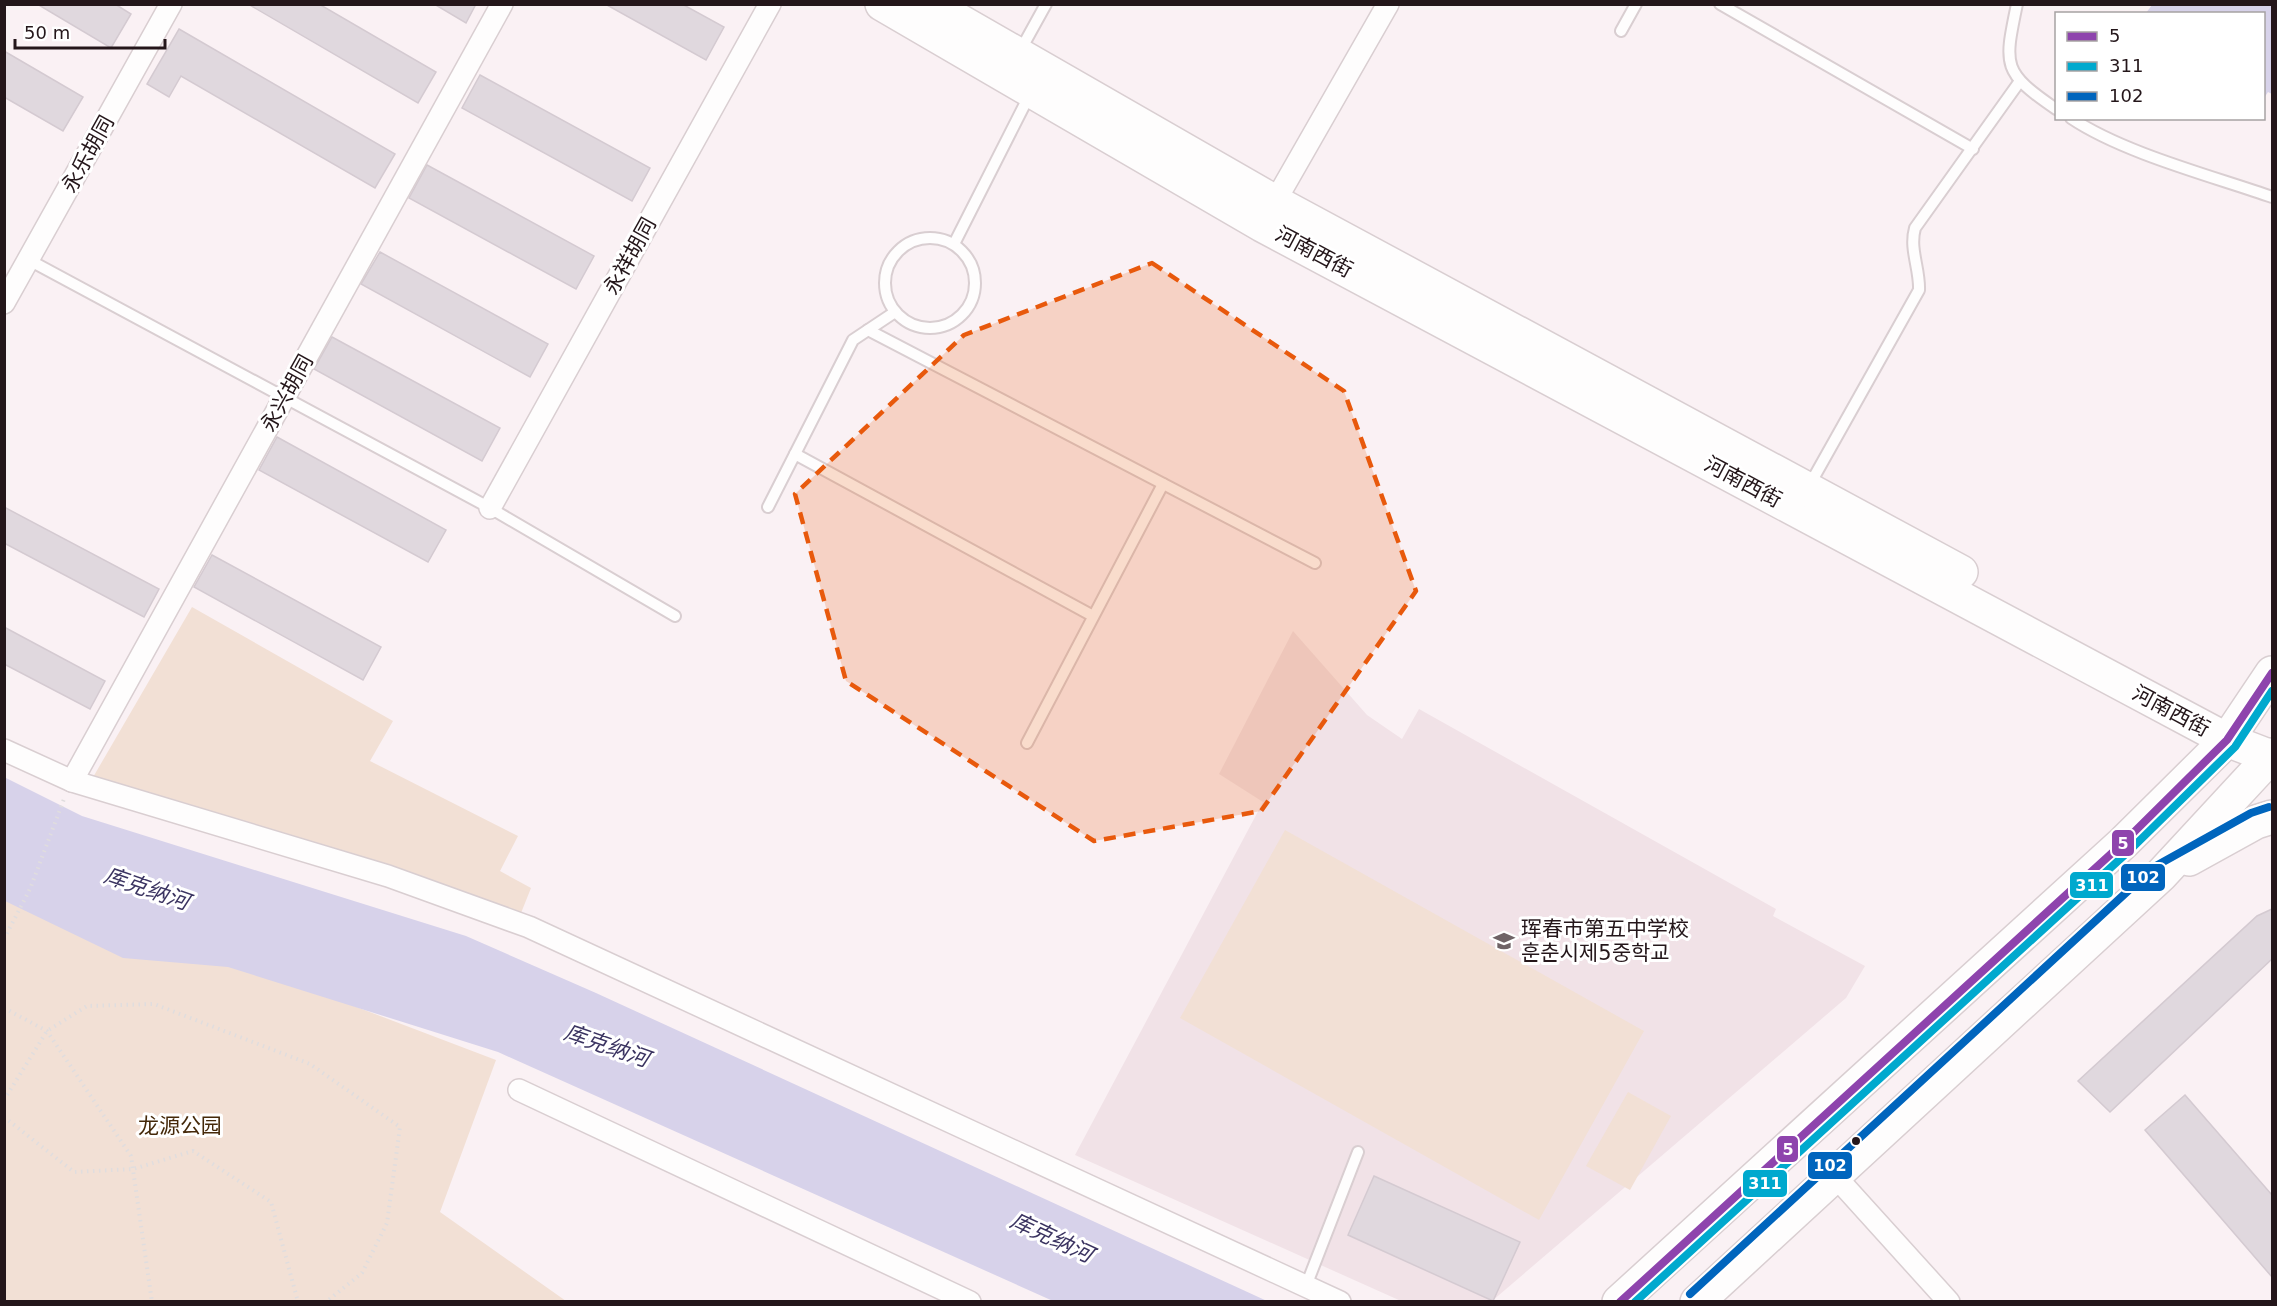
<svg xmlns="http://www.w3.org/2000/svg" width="2277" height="1306" viewBox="0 0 2277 1306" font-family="'DejaVu Sans','Noto Sans SC','Noto Sans KR',sans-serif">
  <rect width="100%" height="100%" fill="#faf1f4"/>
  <!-- built -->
  <polygon fill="#f1e2e7" points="1293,631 1367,715 1402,739 1419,709 1776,909 1773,916 1865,966 1846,998 1492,1301 1401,1301 1075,1155 1263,802 1219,774"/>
  <!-- green -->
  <g fill="#f2e0d5">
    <polygon points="192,607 393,721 370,761 518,836 500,871 531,888 521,913 329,848 92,779"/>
    <polygon points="1285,830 1644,1031 1539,1220 1180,1018"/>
    <polygon points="4,873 496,1060 440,1212 566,1301 5,1301"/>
    <polygon points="1628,1092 1671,1116 1630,1190 1586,1166"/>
  </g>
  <!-- water -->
  <g fill="#d7d2ea">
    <polygon points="2152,5 2272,5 2272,94 2268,92 2264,98 2264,14 2146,13"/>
    <polygon points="4,777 82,816 466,936 596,993 1267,1301 1053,1301 498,1052 228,967 123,958 5,901"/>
  </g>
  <!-- building -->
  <g fill="#e0d8de" stroke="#d4cad1" stroke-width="1.5">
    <polygon points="37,4 115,4 131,14 111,48"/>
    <polygon points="248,4 319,4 436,72 418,103"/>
    <polygon points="434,4 476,4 466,23"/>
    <polygon points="605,4 682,4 724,27 706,60"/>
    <polygon points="179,29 395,154 375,188 181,76 169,97 147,84"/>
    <polygon points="4,51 83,97 63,131 4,97"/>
    <polygon points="480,75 650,168 632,201 462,108"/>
    <polygon points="427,165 594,256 576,289 409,198"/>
    <polygon points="380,252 548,344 530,377 361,284"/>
    <polygon points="332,337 500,428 482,461 314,369"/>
    <polygon points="277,437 446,530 428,562 259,470"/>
    <polygon points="4,507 159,589 144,617 4,543"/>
    <polygon points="212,555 381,647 363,680 194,587"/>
    <polygon points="4,627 105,681 90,709 4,664"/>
    <polygon points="2272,909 2272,959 2110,1112 2078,1081 2257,916"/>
    <polygon points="2185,1095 2272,1195 2272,1277 2145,1130"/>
    <polygon points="1374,1176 1520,1242 1493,1301 1348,1235"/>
  </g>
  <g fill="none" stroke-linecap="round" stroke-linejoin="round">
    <defs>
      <g id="service">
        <polyline points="1720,4 1973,149"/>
        <path d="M2017 4C2004 66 2002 72 2056 109"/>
        <polyline points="1621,31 1636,4"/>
        <polyline points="1020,51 1046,4"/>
        <path d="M2071 118C2123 153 2212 176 2272 197"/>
        <circle cx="930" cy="283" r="45"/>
        <polyline points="954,244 1030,94"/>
        <polyline points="29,260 490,508 675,616"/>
        <polyline points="868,330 1315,563"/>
        <polyline points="795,454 1093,616"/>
        <path d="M1809 486 1919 290C1920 269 1909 249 1915 228L2020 81"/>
        <polyline points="768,507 853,340 895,312"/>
        <polyline points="1027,743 1163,484"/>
        <polyline points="1306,1286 1358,1152"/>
      </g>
      <g id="minor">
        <polyline points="1269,212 1388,4"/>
        <polyline points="4,303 171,4"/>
        <polyline points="490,508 770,4"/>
        <polyline points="4,750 72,781 388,876 529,927 1340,1302"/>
        <polyline points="72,781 502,4"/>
        <polyline points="519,1090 970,1302"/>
        <polyline points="1835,1176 1949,1302"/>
      </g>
      <g id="primary">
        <polyline points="882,4 1262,225 2227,740 2271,757"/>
        <polyline points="930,4 1275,202 1961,572"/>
      </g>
      <g id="trunk">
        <polyline points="2189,859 2256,822 2272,817"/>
        <polyline points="1619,1302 2123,843 2227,740 2272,673"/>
        <polyline points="1697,1302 2161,875 2272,755"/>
      </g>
    </defs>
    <!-- service casing -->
    <use href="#service" stroke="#d9ced1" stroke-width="14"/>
    <!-- minor casing -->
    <use href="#minor" stroke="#d9ced1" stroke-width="24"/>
    <!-- primary casing -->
    <use href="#primary" stroke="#d9ced1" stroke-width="36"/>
    <!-- trunk casing -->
    <use href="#trunk" stroke="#d9ced1" stroke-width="36"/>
    <!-- path -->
    <g stroke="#e0ddde" stroke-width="4" stroke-dasharray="1.5 4.5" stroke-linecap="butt">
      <polyline points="4,939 30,889 64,799"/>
      <polyline points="4,1008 47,1031 131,1156 152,1302"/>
      <polyline points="4,1100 47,1031 87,1006 154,1004 310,1064 400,1127 387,1223 362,1273 326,1302"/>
      <polyline points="4,1117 74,1172 133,1169 193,1151 271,1202 298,1302"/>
    </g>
    <!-- service -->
    <use href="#service" stroke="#fefdfd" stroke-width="10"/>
    <!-- minor -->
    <use href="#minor" stroke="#fefdfd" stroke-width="21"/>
    <!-- primary -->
    <use href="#primary" stroke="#fefdfd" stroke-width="33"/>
    <!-- trunk -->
    <use href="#trunk" stroke="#fefdfd" stroke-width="33"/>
    <defs>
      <polyline id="bus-1" points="1620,1302 2123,843 2227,740 2272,673"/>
      <polyline id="bus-2" points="1635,1302 2130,850 2235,747 2272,691"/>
      <polyline id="bus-3" points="1690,1294 2154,867 2251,813 2269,807"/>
    </defs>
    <!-- bus-1 casing -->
    <use href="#bus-1" stroke="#fff" stroke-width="12"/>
    <!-- bus-2 casing -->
    <use href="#bus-2" stroke="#fff" stroke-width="12"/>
    <!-- bus-3 casing -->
    <use href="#bus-3" stroke="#fff" stroke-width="12"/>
    <!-- bus-1 -->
    <use href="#bus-1" stroke="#8e44ad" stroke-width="8"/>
    <!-- bus-2 -->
    <use href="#bus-2" stroke="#00a9ce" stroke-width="8"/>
    <!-- bus-3 -->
    <use href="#bus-3" stroke="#0065bd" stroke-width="8"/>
  </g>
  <!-- marked area -->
  <path fill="#e8590c" fill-opacity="0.2" stroke="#e8590c" stroke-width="4.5" stroke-dasharray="12 8" stroke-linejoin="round" d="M1152 263 1344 391 1416 591 1261 811 1094 841 846 681 795 494 964 335Z"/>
  <!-- icons -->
  <defs>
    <symbol id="school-bare" viewBox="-9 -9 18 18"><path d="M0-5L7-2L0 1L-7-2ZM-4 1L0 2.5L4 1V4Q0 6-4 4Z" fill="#6f6366" stroke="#fff" stroke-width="2.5" paint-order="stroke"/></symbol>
  </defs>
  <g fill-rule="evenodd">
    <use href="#school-bare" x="1489" y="926" width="30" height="30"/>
  </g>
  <!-- markers -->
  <circle fill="#24161a" stroke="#fff" stroke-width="2" cx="1856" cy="1141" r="5"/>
  <g text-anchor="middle" stroke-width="6" stroke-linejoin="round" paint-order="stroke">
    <!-- street labels -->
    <g font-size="21" fill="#24161a" stroke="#fff">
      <text transform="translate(88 154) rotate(-61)" y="7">永乐胡同</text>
      <text transform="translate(1314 252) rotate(28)" y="7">河南西街</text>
      <text transform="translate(630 256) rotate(-61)" y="7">永祥胡同</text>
      <text transform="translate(287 393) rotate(-61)" y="7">永兴胡同</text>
      <text transform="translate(1743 482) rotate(28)" y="7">河南西街</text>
      <text transform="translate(2171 711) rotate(28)" y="7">河南西街</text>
    </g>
    <!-- poi labels -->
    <g font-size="21" fill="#24161a" stroke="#fff" text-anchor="start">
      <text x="1521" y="936">珲春市第五中学校<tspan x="1521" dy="24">훈춘시제5중학교</tspan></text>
    </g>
    <!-- park labels -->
    <g font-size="21" fill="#442809" stroke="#fff">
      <text x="180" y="1133">龙源公园</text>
    </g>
    <!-- water labels -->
    <g font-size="22" font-style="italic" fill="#3b3461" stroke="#fff">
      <text transform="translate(147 888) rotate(19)" y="8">库克纳河</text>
      <text transform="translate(607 1045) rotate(19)" y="8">库克纳河</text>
      <text transform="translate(1052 1237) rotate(25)" y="8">库克纳河</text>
    </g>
  </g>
  <g stroke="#fff" stroke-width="2">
    <rect x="2111" y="829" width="24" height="28" rx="6" fill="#8e44ad"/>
    <rect x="2120" y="863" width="46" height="29" rx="6" fill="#0065bd"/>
    <rect x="2069" y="871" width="45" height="28" rx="6" fill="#00a9ce"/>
    <rect x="1776" y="1135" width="23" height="28" rx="6" fill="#8e44ad"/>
    <rect x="1807" y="1151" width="46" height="29" rx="6" fill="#0065bd"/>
    <rect x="1742" y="1169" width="46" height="29" rx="6" fill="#00a9ce"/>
  </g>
  <g font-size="16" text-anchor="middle" font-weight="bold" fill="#fff">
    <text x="2123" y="849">5</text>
    <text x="2143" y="883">102</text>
    <text x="2092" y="891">311</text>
    <text x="1788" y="1155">5</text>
    <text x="1830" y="1171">102</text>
    <text x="1765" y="1189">311</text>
  </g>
  <!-- border -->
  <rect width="2277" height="1306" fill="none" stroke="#24161a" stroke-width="12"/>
  <!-- legend -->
  <rect x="2055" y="12" width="210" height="108" fill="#ffffff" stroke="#a7a2a3" stroke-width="1.5"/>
  <rect x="2067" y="32" width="30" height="9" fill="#8e44ad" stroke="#a7a2a3" stroke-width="1.5"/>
  <text x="2109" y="42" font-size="18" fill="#24161a">5</text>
  <rect x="2067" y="62" width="30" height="9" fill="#00a9ce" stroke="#a7a2a3" stroke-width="1.5"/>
  <text x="2109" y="72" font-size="18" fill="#24161a">311</text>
  <rect x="2067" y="92" width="30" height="9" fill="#0065bd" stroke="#a7a2a3" stroke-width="1.5"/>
  <text x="2109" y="102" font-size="18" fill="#24161a">102</text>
  <!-- scale -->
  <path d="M15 39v9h150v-9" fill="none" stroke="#24161a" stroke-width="3"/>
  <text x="24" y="39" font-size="18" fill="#24161a" stroke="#ffffff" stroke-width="4.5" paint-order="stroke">50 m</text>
</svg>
